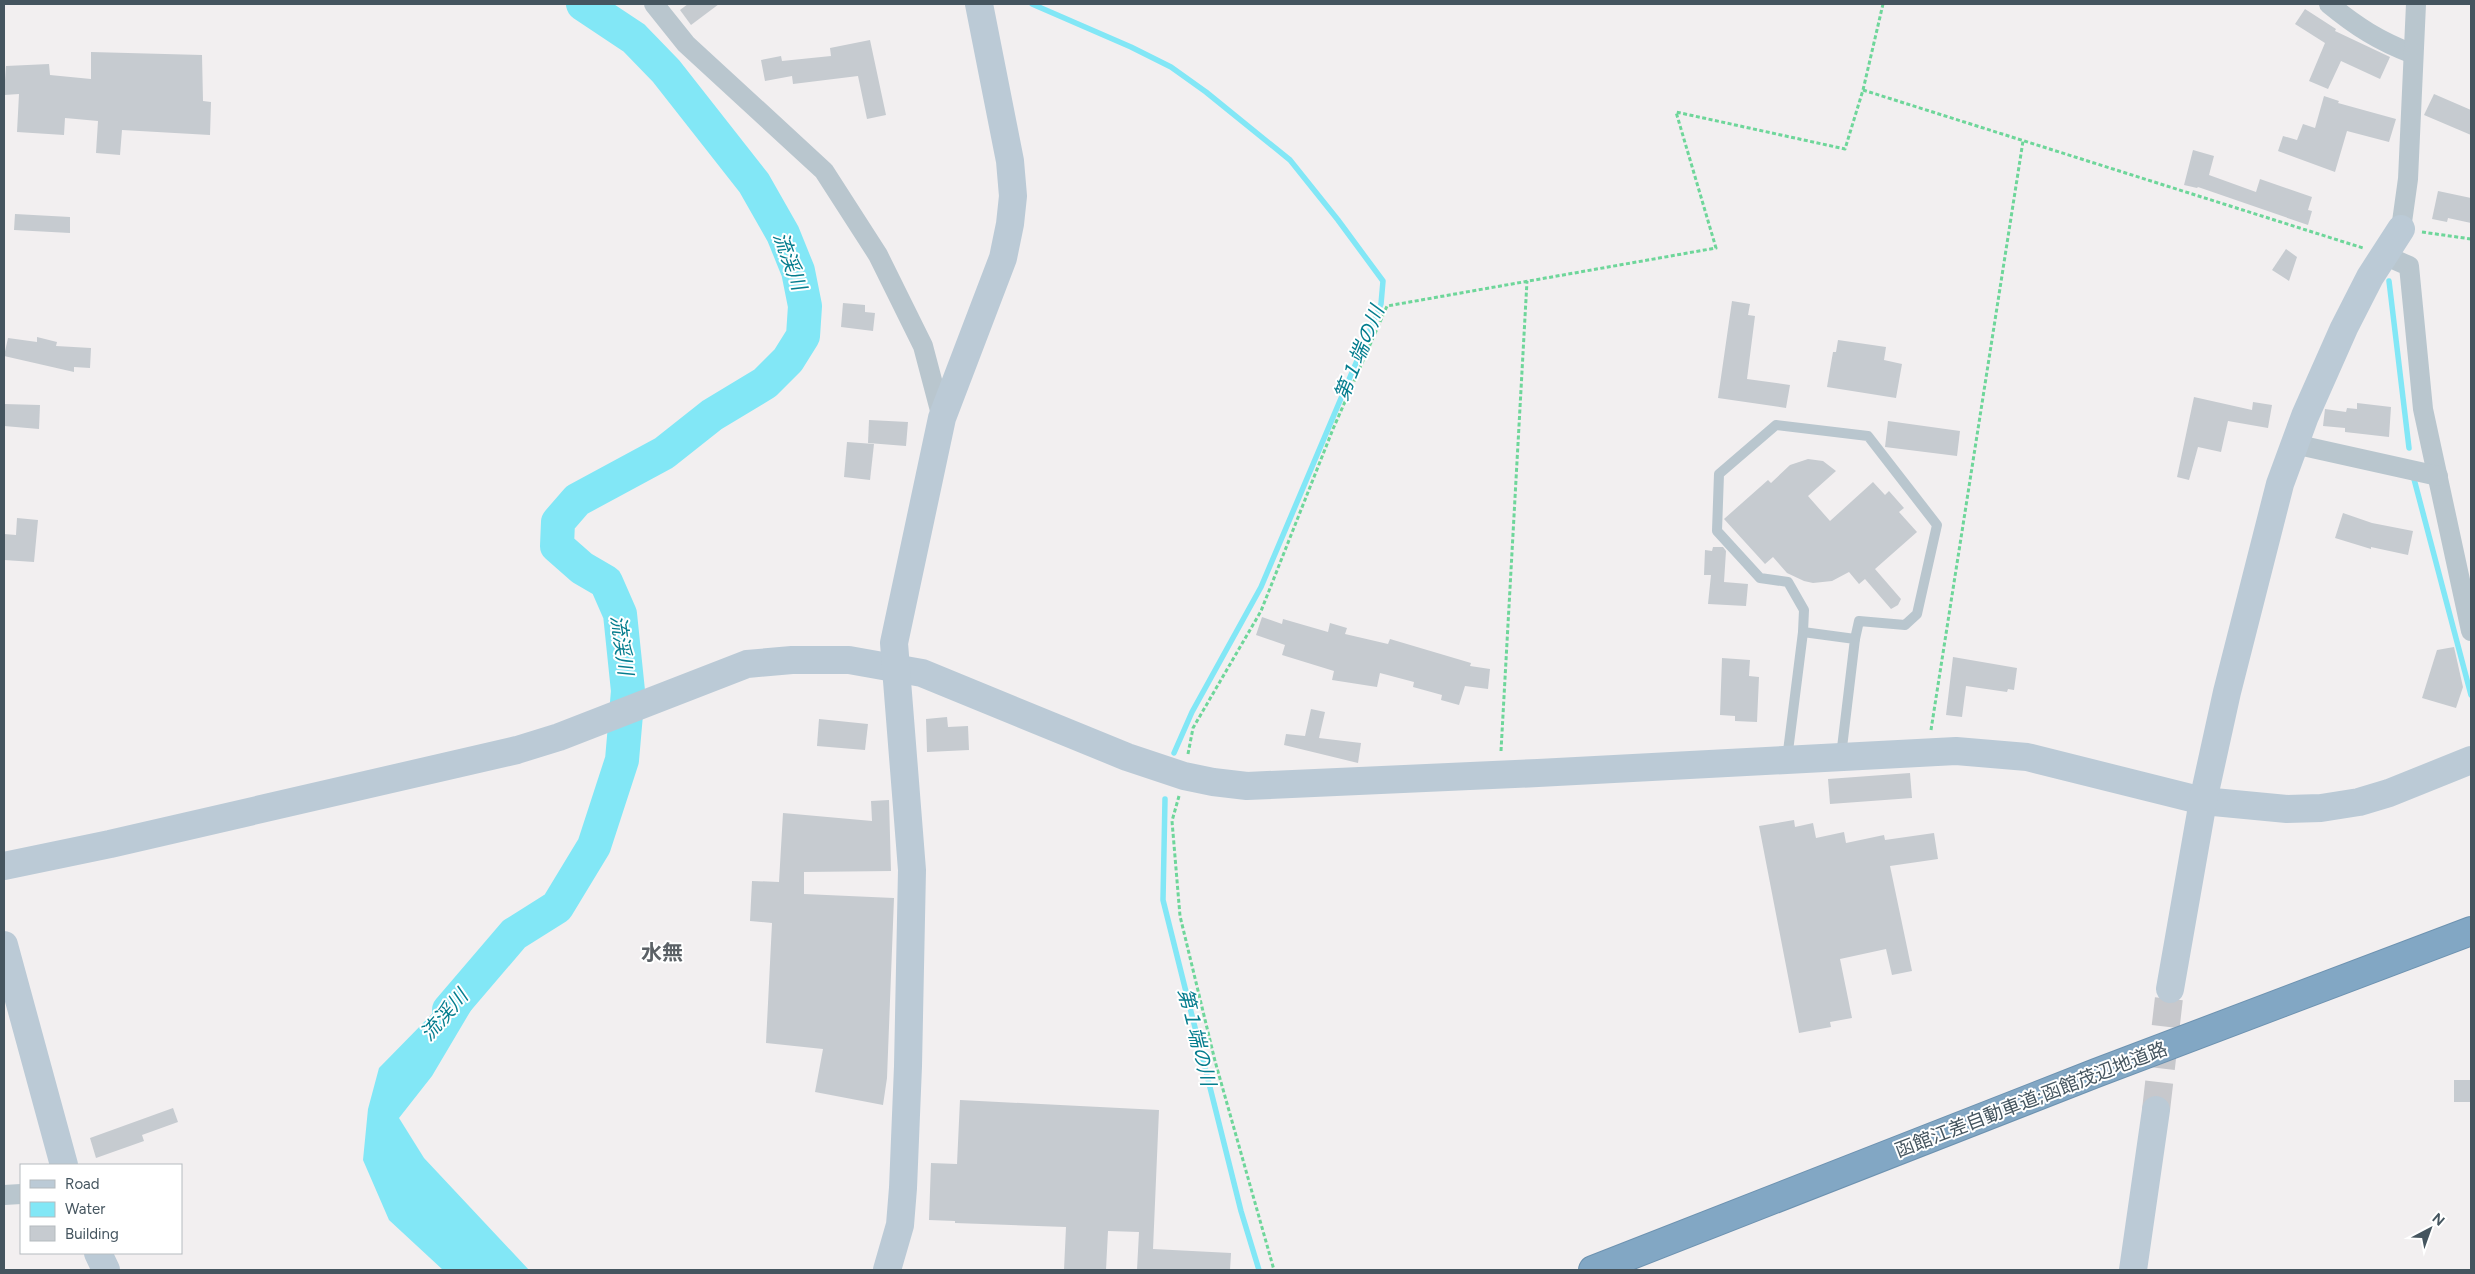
<svg xmlns="http://www.w3.org/2000/svg" width="2475" height="1274" viewBox="0 0 2475 1274" font-family="Figtree,'Noto Sans JP',sans-serif">
  <rect width="100%" height="100%" fill="#f2eff0"/>
  <!-- water -->
  <polygon fill="#82e7f6" points="478,967 483,990 432,1076 399,1118 424,1158 529,1270 443,1270 389,1220 363,1160 368,1109 379,1068"/>
  <g fill="none" stroke-linecap="round" stroke-linejoin="round">
    <!-- stream -->
    <g stroke="#82e7f6" stroke-width="5.5">
      <polyline points="1032,4 1131,47 1171,67 1206,92 1290,160 1338,220 1383,281 1381,304 1261,587 1192,712 1174,753"/>
      <polyline points="2389,281 2409,448"/>
      <polyline points="2414,479 2471,695"/>
      <polyline points="1165,799 1163,900 1241,1211 1259,1270"/>
    </g>
    <!-- river -->
    <polyline stroke="#82e7f6" stroke-width="34" points="449,1010 514,934 557,907 594,846 622,760 628,691 620,614 606,582 582,568 557,546 558,522 577,500 664,453 712,415 765,383 788,360 803,336 805,306 798,271 783,234 754,183 666,71 634,38 583,4"/>
  </g>
  <!-- building -->
  <g fill="#c6cbd0">
    <polygon points="688,4 719,4 691,25 680,10"/>
    <polygon points="2305,9 2336,29 2335,31 2390,57 2380,79 2341,61 2328,89 2309,81 2325,43 2295,24"/>
    <polygon points="870,40 886,115 867,119 858,76 793,84 792,76 765,81 761,60 781,56 782,61 831,56 830,48"/>
    <polygon points="91,52 202,55 203,101 211,102 210,135 122,130 120,155 96,153 98,121 65,118 64,135 17,132 19,94 4,95 6,66 49,64 50,75 91,79"/>
    <polygon points="2434,94 2471,110 2471,135 2424,115"/>
    <polygon points="2324,96 2339,101 2338,103 2396,119 2389,142 2347,131 2335,172 2278,151 2283,136 2297,140 2303,124 2315,128"/>
    <polygon points="2193,150 2214,156 2209,175 2256,192 2260,179 2312,197 2308,210 2312,211 2308,225 2198,187 2197,188 2184,185"/>
    <polygon points="2438,191 2471,198 2471,223 2448,218 2447,222 2432,219"/>
    <polygon points="15,214 70,217 70,233 14,230"/>
    <polygon points="2286,249 2297,257 2289,281 2272,270"/>
    <polygon points="1732,301 1750,304 1748,315 1755,316 1747,379 1790,385 1786,408 1718,398"/>
    <polygon points="843,303 865,305 865,312 875,313 873,331 841,327"/>
    <polygon points="37,337 57,342 56,346 91,348 90,368 74,367 74,372 4,356 8,338 37,342"/>
    <polygon points="1838,340 1886,347 1884,360 1902,364 1896,398 1827,387 1833,352 1836,352"/>
    <polygon points="2194,397 2252,410 2253,402 2272,405 2268,428 2228,421 2221,452 2198,447 2189,480 2177,477"/>
    <polygon points="2357,403 2391,407 2389,437 2345,432 2345,428 2323,426 2325,409 2346,412 2347,408 2357,409"/>
    <polygon points="4,404 40,405 39,429 4,426"/>
    <polygon points="869,420 908,422 906,446 868,443"/>
    <polygon points="1888,421 1960,431 1957,456 1885,447"/>
    <polygon points="847,442 874,444 870,480 844,477"/>
    <polygon points="1808,459 1823,461 1836,471 1808,496 1830,521 1873,482 1885,495 1889,491 1904,508 1899,512 1917,532 1875,569 1901,599 1898,605 1891,609 1865,579 1859,584 1849,572 1832,581 1813,583 1804,581 1787,573 1773,557 1765,564 1724,519 1768,480 1771,483 1790,465"/>
    <polygon points="2343,513 2372,523 2413,531 2408,555 2371,547 2371,549 2335,538"/>
    <polygon points="17,518 38,520 34,562 4,560 4,534 16,535"/>
    <polygon points="1713,547 1723,547 1726,551 1724,582 1748,584 1746,606 1708,604 1711,575 1704,575 1705,550 1712,551"/>
    <polygon points="1262,617 1282,624 1283,619 1328,632 1330,623 1347,628 1345,634 1388,644 1390,639 1471,663 1470,666 1490,669 1488,689 1465,686 1459,705 1441,700 1442,695 1413,687 1414,682 1380,673 1377,687 1332,680 1334,671 1282,655 1285,645 1256,635"/>
    <polygon points="2454,647 2463,687 2456,708 2422,698 2437,650"/>
    <polygon points="1953,657 2017,668 2014,690 2008,689 2007,692 1966,686 1962,717 1946,715"/>
    <polygon points="1722,658 1750,660 1749,676 1759,677 1757,722 1735,721 1735,716 1720,715"/>
    <polygon points="1311,709 1325,712 1319,738 1361,743 1358,763 1284,745 1286,734 1305,736"/>
    <polygon points="947,717 948,727 968,726 969,750 927,752 926,719"/>
    <polygon points="819,719 868,724 865,750 817,746"/>
    <polygon points="1910,773 1912,798 1830,804 1828,779"/>
    <polygon points="889,800 891,871 804,872 804,894 894,898 887,1078 883,1105 815,1092 823,1049 766,1043 772,923 750,921 752,881 779,882 783,813 872,821 871,801"/>
    <polygon points="1794,820 1795,827 1813,823 1816,838 1844,832 1846,843 1884,835 1885,840 1934,833 1938,859 1890,866 1912,971 1892,975 1886,949 1840,959 1852,1018 1830,1022 1831,1027 1799,1033 1759,826"/>
    <rect x="2454" y="1080" width="17" height="22"/>
    <polygon points="960,1100 1159,1110 1153,1249 1231,1253 1230,1270 1137,1270 1139,1232 1108,1231 1106,1270 1064,1270 1066,1227 955,1223 955,1221 929,1220 931,1163 957,1164"/>
    <polygon points="173,1108 178,1122 142,1135 144,1141 96,1158 90,1138"/>
  </g>
  <g fill="none" stroke-linecap="round" stroke-linejoin="round">
    <!-- secondary-tunnel -->
    <polyline stroke="#c7c8cc" stroke-width="28" stroke-dasharray="28 14" stroke-linecap="butt" points="2156,1110 2170,989"/>
    <defs>
      <polyline id="highway" points="1593,1270 2096,1073 2471,931"/>
    </defs>
    <!-- highway casing -->
    <use href="#highway" stroke="#6d92b0" stroke-width="30"/>
    <!-- path -->
    <g stroke="#6ed69a" stroke-width="3" stroke-dasharray="4 2.5" stroke-linecap="butt">
      <polyline points="1863,90 2363,248"/>
      <polyline points="2422,232 2471,239"/>
      <polyline points="1931,730 2023,141"/>
      <polyline points="1501,751 1527,281"/>
      <polyline points="1188,754 1193,728 1261,611 1333,429 1387,306 1716,248 1676,112 1845,149 1863,90 1883,4"/>
      <polyline points="1179,796 1172,821 1180,916 1215,1061 1274,1270"/>
    </g>
    <!-- lane -->
    <g stroke="#b9c6ce" stroke-width="10">
      <polyline points="1803,632 1804,610 1788,582 1760,578 1717,531 1719,474 1776,425 1868,436 1937,525 1917,614 1905,625 1859,621 1855,639"/>
      <polyline points="1787,759 1803,632 1855,639 1841,756"/>
    </g>
    <!-- street -->
    <g stroke="#b9c6ce" stroke-width="20">
      <polyline points="654,4 686,44 824,171 878,255 923,346 942,418"/>
      <path d="M2329 4C2357 27 2379 41 2413 54"/>
      <polyline points="2401,229 2408,179 2416,4"/>
      <polyline points="2384,255 2409,266 2423,409 2471,631"/>
      <polyline points="2294,444 2438,476"/>
      <polyline points="4,1195 21,1194"/>
    </g>
    <!-- secondary -->
    <g stroke="#bbcad6" stroke-width="28">
      <polyline points="4,866 110,844 517,750 559,737 747,664 792,660 849,660 922,673 1127,757 1184,776 1213,782 1247,786 1538,773 1956,751 2027,757 2203,801 2287,809 2321,808 2359,802 2389,793 2471,760"/>
      <polyline points="4,945 64,1165"/>
      <polyline points="2170,989 2203,801 2227,692 2280,484 2305,416 2344,328 2370,277 2401,229"/>
      <polyline points="98,1253 106,1270"/>
      <polyline points="887,1270 900,1225 903,1188 908,1066 912,870 894,643 942,418 1003,258 1010,224 1013,196 1010,161 979,4"/>
      <polyline points="2133,1270 2156,1110"/>
    </g>
    <!-- highway -->
    <use href="#highway" stroke="#82a7c4" stroke-width="28"/>
  </g>
  <g text-anchor="middle" stroke-width="4" stroke-linejoin="round" paint-order="stroke">
    <!-- street labels -->
    <g font-size="19" fill="#45555f" stroke="#fff">
      <text transform="translate(2031 1099) rotate(-21)" y="7">函館江差自動車道;函館茂辺地道路</text>
    </g>
    <!-- water labels -->
    <g font-size="20" font-style="italic" fill="#047d8e" stroke="#fff">
      <text transform="translate(790 261) rotate(70)" y="7">流渓川</text>
      <text transform="translate(1359 353) rotate(-68)" y="7">第１端の川</text>
      <text transform="translate(622 645) rotate(82)" y="7">流渓川</text>
      <text transform="translate(444 1015) rotate(-49)" y="7">流渓川</text>
      <text transform="translate(1197 1037) rotate(76)" y="7">第１端の川</text>
    </g>
    <!-- quarter labels -->
    <g font-size="21" font-weight="bold" fill="#5b6166" stroke="#fff">
      <text x="662" y="960">水無</text>
    </g>
  </g>
  <!-- border -->
  <rect width="2475" height="1274" fill="none" stroke="#45555f" stroke-width="10"/>
  <!-- legend -->
  <rect x="20" y="1164" width="162" height="90" fill="#ffffff" stroke="#b5bbbf"/>
  <rect x="30" y="1180" width="25" height="8" fill="#bbcad6" stroke="#b5bbbf"/>
  <text x="65" y="1189" font-size="15" fill="#45555f">Road</text>
  <rect x="30" y="1202" width="25" height="15" fill="#82e7f6" stroke="#b5bbbf"/>
  <text x="65" y="1214" font-size="15" fill="#45555f">Water</text>
  <rect x="30" y="1226" width="25" height="15" fill="#c6cbd0" stroke="#b5bbbf"/>
  <text x="65" y="1239" font-size="15" fill="#45555f">Building</text>
  <!-- north arrow -->
  <g transform="translate(2430 1229) rotate(41)" stroke="#ffffff" stroke-width="4" paint-order="stroke">
  <path d="M0-4L9 19L0 12L-9 19Z" fill="#45555f"/>
  <text y="-8" font-size="14" font-weight="bold" text-anchor="middle" fill="#45555f">N</text>
  </g>
</svg>
